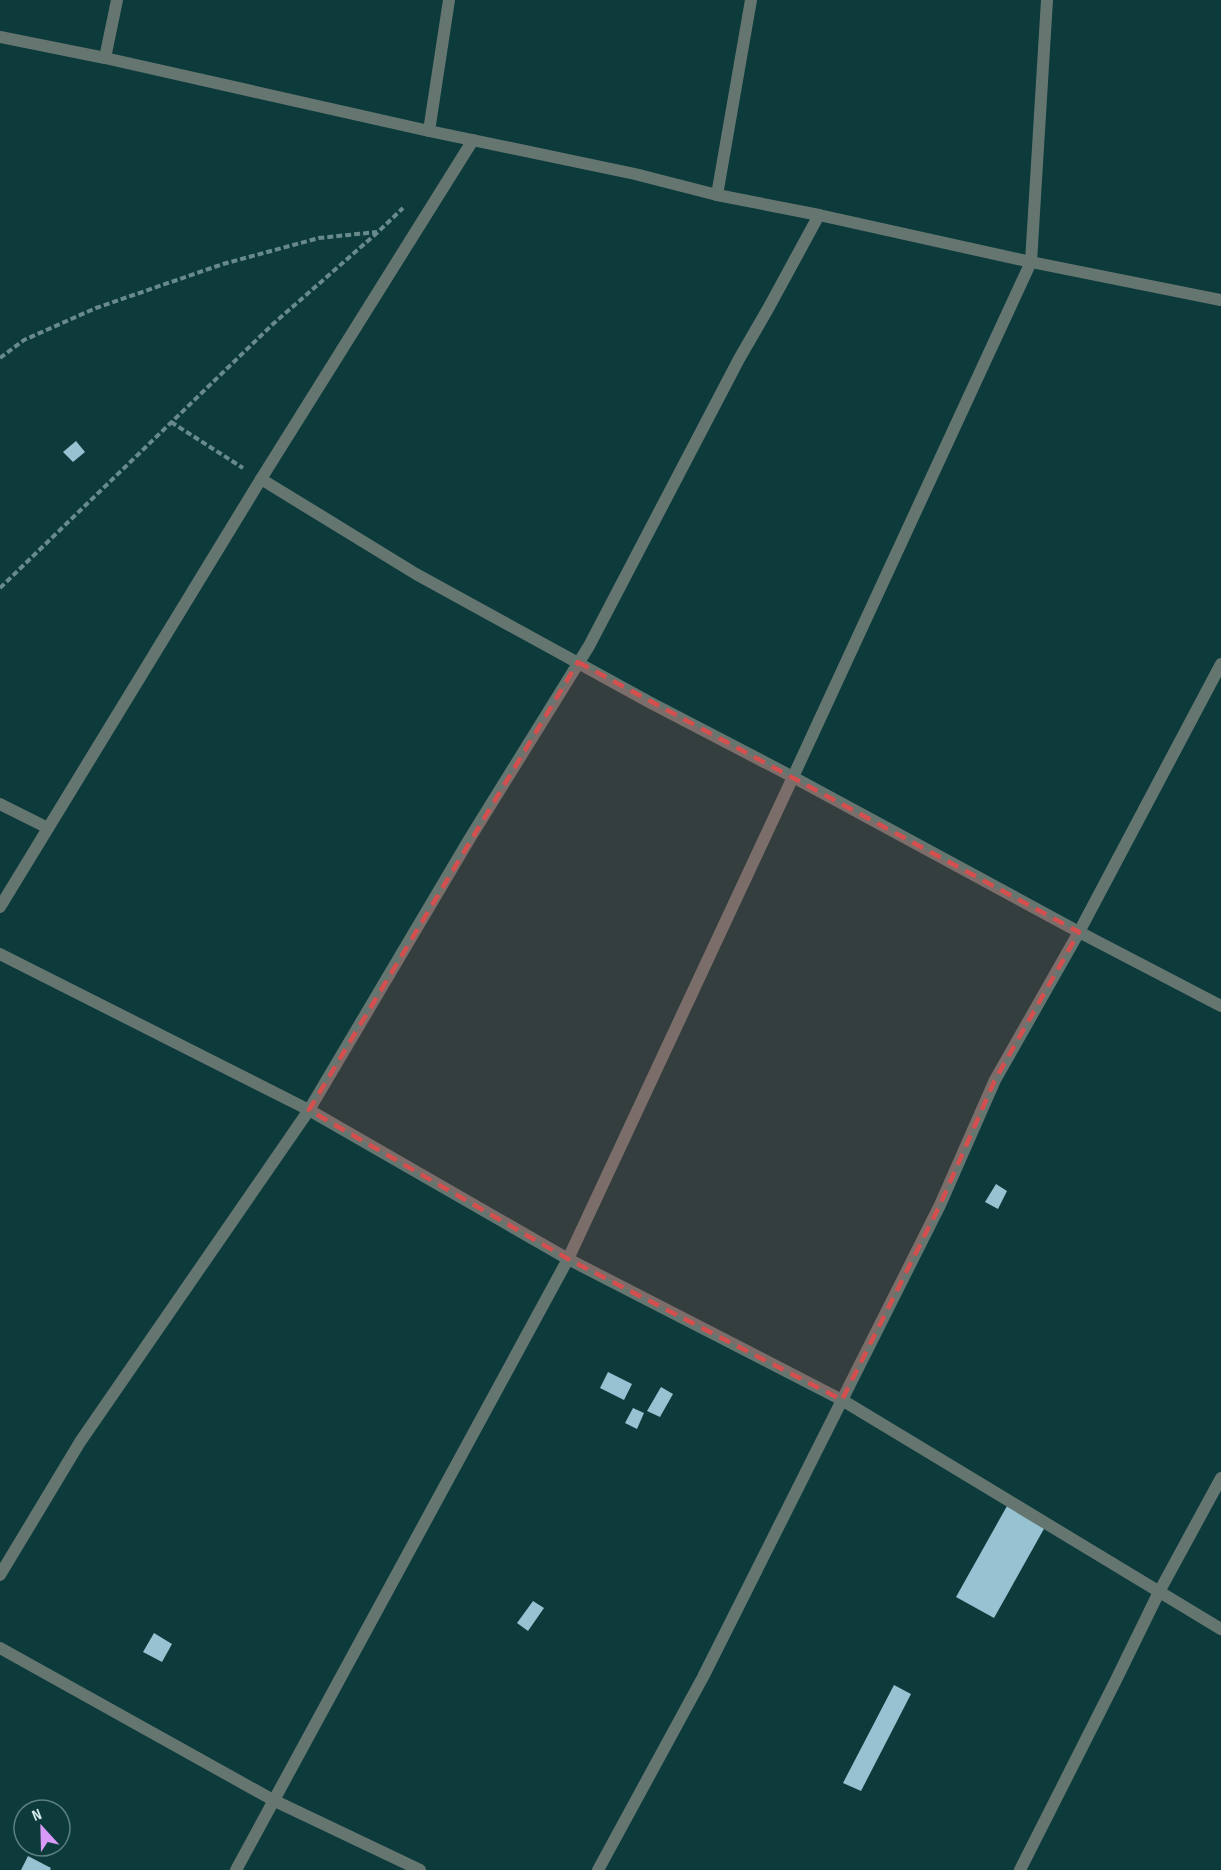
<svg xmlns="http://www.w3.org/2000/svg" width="1221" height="1870" viewBox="0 0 1221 1870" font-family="'Sofia Sans Condensed',sans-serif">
  <rect width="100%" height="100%" fill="#0d3a3b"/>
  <!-- building -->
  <g fill="#96c2d1">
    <polygon points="76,441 85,452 73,462 63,452"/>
    <polygon points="996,1184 1007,1191 998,1209 985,1202"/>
    <polygon points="608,1372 632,1384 624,1400 600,1388"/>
    <polygon points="661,1387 673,1394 660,1417 647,1411"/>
    <polygon points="633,1408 644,1413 637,1429 625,1423"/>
    <polygon points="1007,1506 1045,1527 994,1618 956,1597"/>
    <polygon points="533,1601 544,1608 528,1631 517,1623"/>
    <polygon points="154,1633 172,1644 162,1662 143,1652"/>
    <polygon points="894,1685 911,1694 861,1791 843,1783"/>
    <polygon points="28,1856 51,1868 50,1870 21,1870"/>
  </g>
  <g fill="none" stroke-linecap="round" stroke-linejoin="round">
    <!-- path -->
    <g stroke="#688a8b" stroke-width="4" stroke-dasharray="6 3" stroke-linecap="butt">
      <polyline points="0,358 24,340 96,308 223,264 319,238 377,232"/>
      <polyline points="171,422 243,468"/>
      <polyline points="0,588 273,324 378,232 403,208"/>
    </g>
    <!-- street -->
    <g stroke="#657671" stroke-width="12">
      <polyline points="0,37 105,58 429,131 635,174 717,195 819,215 1031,262 1221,300"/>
      <polyline points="105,58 117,0"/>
      <polyline points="429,131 449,0"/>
      <polyline points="717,195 751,0"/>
      <polyline points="261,479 416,574 651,703 793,777 1079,932 1221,1006"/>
      <polyline points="0,804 48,828"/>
      <polyline points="0,907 261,479 473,140"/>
      <polyline points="0,954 309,1110 568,1259 842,1400 1221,1629"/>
      <polyline points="0,1575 80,1442 309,1110 470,838 589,646 739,359 769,307 819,215"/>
      <polyline points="0,1648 273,1800 420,1870"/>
      <polyline points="236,1870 568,1259 793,777 1031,262 1047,0"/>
      <polyline points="598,1870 703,1677 940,1205 995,1080 1079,932 1221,664"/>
      <polyline points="1020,1870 1116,1680 1159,1592 1221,1478"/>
    </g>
  </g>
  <!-- marked area -->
  <path fill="#d64f4f" fill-opacity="0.2" stroke="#d64f4f" stroke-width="4.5" stroke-dasharray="12 8" stroke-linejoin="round" d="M578 662 1079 932 995 1080 940 1205 842 1400 568 1259 309 1110Z"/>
  <!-- north arrow -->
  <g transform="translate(42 1828) rotate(338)"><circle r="28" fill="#0d3a3b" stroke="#5d8081" stroke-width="1.5"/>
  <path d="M0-4.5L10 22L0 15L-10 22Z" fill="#d89af8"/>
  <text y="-9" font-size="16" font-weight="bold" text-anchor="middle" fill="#d4eaeb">N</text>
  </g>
</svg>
